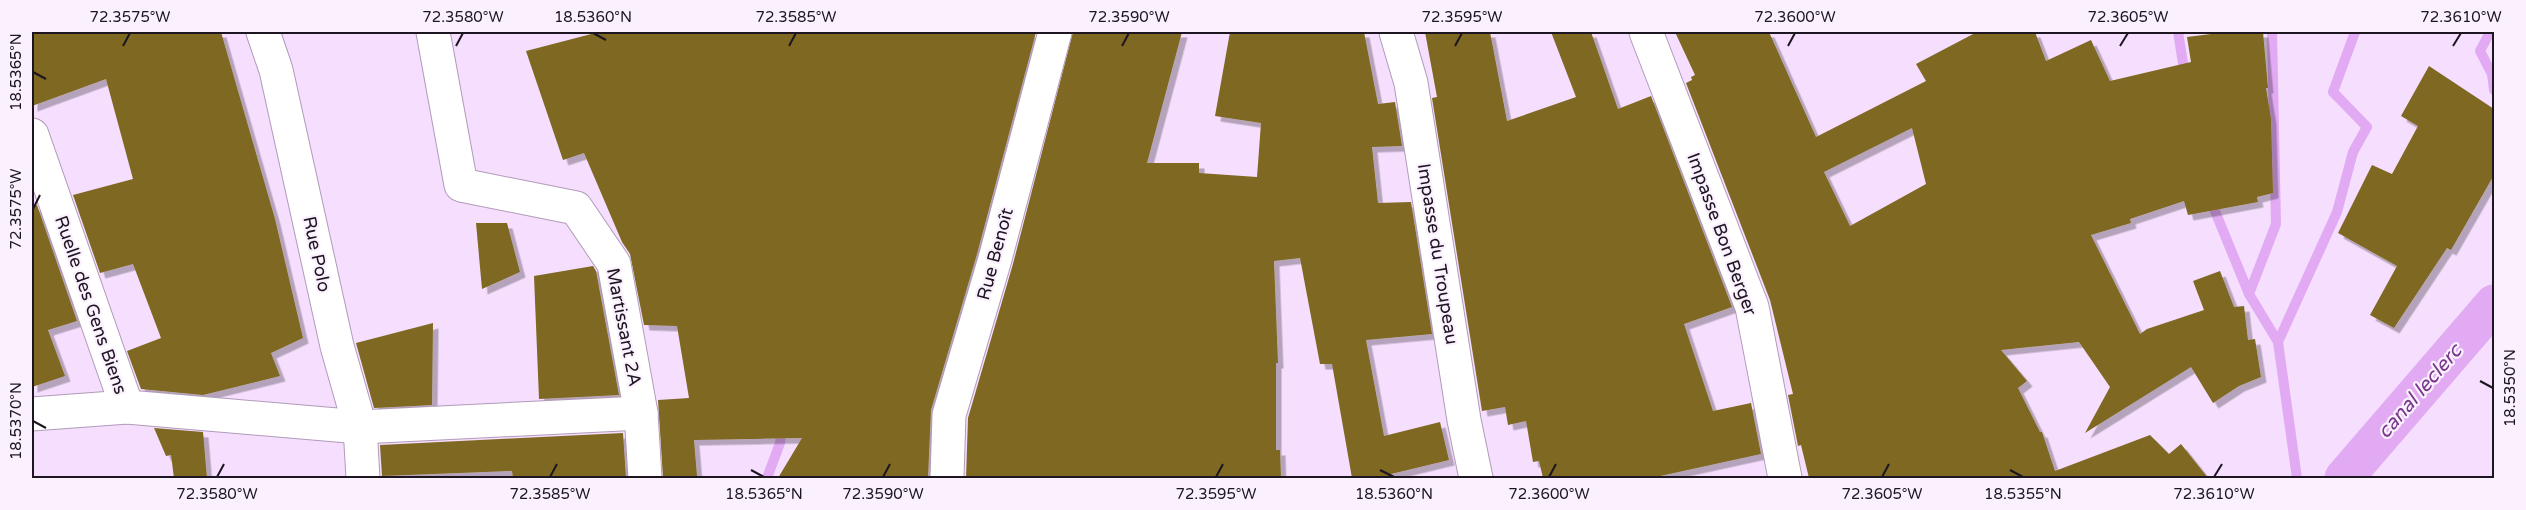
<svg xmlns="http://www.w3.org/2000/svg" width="2526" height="510" viewBox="0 0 2526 510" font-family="'Varela Round',sans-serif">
  <defs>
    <filter id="shadow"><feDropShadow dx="5.5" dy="5.5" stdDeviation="0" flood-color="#0004"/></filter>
  </defs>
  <rect width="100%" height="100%" fill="#f6defe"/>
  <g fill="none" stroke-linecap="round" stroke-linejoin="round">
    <!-- stream -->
    <g stroke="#e1aaf3" stroke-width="10">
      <polyline points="2178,32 2185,76"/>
      <polyline points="2272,32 2276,224 2249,294 2278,342 2297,478"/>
      <polyline points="2490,32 2480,51 2492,74 2494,90"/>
      <polyline points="2210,199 2249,294"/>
      <polyline points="2278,342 2337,212 2353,152 2367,127 2333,92 2355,32"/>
      <polyline points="767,478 780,443 782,426"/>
    </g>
    <!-- canal -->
    <polyline stroke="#e1aaf3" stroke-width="39" points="2344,478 2494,304"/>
  </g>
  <!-- building -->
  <g fill="#7e6821" fill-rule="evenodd" filter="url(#shadow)">
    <polygon points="32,32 221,32 275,219 303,338 271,353 280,376 203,395 141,389 127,351 161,338 133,264 100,273 73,195 133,179 106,79 32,106"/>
    <polygon points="599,32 1036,32 977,254 931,410 928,478 778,478 802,438 694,440 697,476 663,478 658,400 689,398 677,326 644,325 630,254 622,242 584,153 563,160 526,51"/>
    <polygon points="1073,32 1182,32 1147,163 1199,163 1199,173 1257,177 1261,123 1215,116 1230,32 1364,32 1378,104 1395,102 1402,146 1372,147 1378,203 1411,202 1432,334 1366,340 1384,436 1440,422 1449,460 1391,474 1392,478 1352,478 1332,364 1320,364 1300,258 1274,261 1278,363 1276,363 1276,450 1280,450 1281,478 966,478 968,418 1013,264"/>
    <polygon points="1425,32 1490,32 1507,121 1576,97 1551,32 1591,32 1618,109 1651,96 1732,307 1684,324 1713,411 1751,403 1761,454 1651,478 1543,478 1539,461 1533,462 1526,421 1508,425 1505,407 1482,411 1432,98 1437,97"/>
    <path d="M1675 32H1769L1816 137 1926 81 1916 64 1977 32H2035L2046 61 2091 40 2110 81 2191 62 2187 37 2227 32H2263L2268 88H2266L2271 119 2273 193 2257 197 2258 202 2188 215 2184 201 2130 219 2131 223 2091 235 2140 334 2147 329 2204 310 2193 281 2220 271 2234 307 2244 306 2248 340 2255 339 2261 377 2239 386 2213 403 2191 367 2085 433 2110 387 2079 342 2001 350 2027 381 2018 388 2040 432H2042L2055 471 2150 435 2169 454 2181 444 2208 478H1809L1801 445 1798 446 1788 395 1793 394 1770 300 1686 83 1692 80 1691 77 1695 75ZM1912 128 1926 184 1850 226 1824 172Z"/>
    <polygon points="2429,66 2494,109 2494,175 2451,250 2447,248 2394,328 2370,315 2397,266 2338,233 2372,165 2392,174 2418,126 2401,116"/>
    <polygon points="37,205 77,321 48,330 65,376 32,387 32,206"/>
    <polygon points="476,223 507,223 520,272 482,289"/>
    <polygon points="593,266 596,271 619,395 539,399 534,276"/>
    <polygon points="433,323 432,405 374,408 356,343"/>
    <polygon points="154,428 203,432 207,478 174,478 171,455 166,456"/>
    <polygon points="623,433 626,478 513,478 512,471 382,476 380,445"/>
  </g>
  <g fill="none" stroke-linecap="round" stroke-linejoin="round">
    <defs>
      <g id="minor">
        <polyline points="263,32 276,70 337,346 360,427 363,478"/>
        <polyline points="433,32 461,185 576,208 614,264 641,413 645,478"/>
        <polyline points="1396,32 1411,83 1464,420 1476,478"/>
        <polyline points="1646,32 1752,307 1785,478"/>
        <polyline points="32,135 127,407"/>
        <polyline points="32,414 127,407 360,427 641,413"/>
        <polyline points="947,478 949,415 995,259 1055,32"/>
      </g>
    </defs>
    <!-- minor casing -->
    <use href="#minor" stroke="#b19bb9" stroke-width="35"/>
    <!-- minor -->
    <use href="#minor" stroke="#fff" stroke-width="33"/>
  </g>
  <!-- ticks -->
  <path fill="none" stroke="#1d1520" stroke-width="2" d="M593 33 606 40M123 46 130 33M456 46 463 33M789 46 796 33M1122 46 1129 33M1455 46 1462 33M1788 46 1795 33M2120 46 2128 33M2453 46 2461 33M33 72 46 79M33 209 40 195M2480 381 2493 388M33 421 46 428M751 470 764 477M1380 470 1394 477M2010 470 2023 477M217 477 224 464M550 477 557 464M883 477 890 464M1216 477 1223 464M1549 477 1556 464M1882 477 1889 464M2214 477 2222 464"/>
  <g text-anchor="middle" stroke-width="4.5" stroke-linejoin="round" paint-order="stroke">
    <!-- street labels -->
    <g font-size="18" fill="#1d1520" stroke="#fbf1fe">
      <text transform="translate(1722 234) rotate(70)" y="6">Impasse Bon Berger</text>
      <text transform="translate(317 254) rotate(78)" y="6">Rue Polo</text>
      <text transform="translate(995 254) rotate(-75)" y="6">Rue Benoît</text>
      <text transform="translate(1438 254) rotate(81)" y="6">Impasse du Troupeau</text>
      <text transform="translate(91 305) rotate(71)" y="6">Ruelle des Gens Biens</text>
      <text transform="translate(624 327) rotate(79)" y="6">Martissant 2A</text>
    </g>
    <!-- water labels -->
    <g font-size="20" font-style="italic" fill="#77378b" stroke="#fbf1fe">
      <text transform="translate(2419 391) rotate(-49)" y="7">canal leclerc</text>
    </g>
  </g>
  <!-- border -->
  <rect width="2526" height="510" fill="none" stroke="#fbf1fe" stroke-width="66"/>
  <rect x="33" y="33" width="2460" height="444" fill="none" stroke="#1d1520" stroke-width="2"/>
  <g font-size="15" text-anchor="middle" fill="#1d1520">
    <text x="130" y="22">72.3575°W</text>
    <text x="463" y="22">72.3580°W</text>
    <text x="593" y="22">18.5360°N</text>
    <text x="796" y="22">72.3585°W</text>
    <text x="1129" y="22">72.3590°W</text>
    <text x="1462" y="22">72.3595°W</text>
    <text x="1795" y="22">72.3600°W</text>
    <text x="2128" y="22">72.3605°W</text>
    <text x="2461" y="22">72.3610°W</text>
    <text transform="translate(16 72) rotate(-90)" y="5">18.5365°N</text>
    <text transform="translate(16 209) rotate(-90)" y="5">72.3575°W</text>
    <text transform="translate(2510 388) rotate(-90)" y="5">18.5350°N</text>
    <text transform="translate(16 421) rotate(-90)" y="5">18.5370°N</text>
    <text x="217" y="499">72.3580°W</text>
    <text x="550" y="499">72.3585°W</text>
    <text x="764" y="499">18.5365°N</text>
    <text x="883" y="499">72.3590°W</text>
    <text x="1216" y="499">72.3595°W</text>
    <text x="1394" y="499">18.5360°N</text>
    <text x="1549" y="499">72.3600°W</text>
    <text x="1882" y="499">72.3605°W</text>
    <text x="2023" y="499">18.5355°N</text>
    <text x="2214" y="499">72.3610°W</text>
  </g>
</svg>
